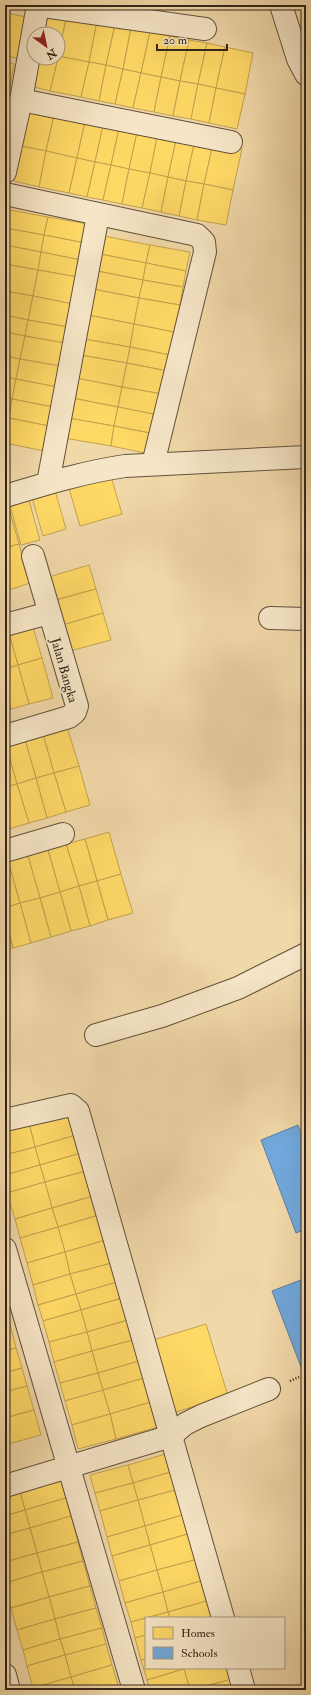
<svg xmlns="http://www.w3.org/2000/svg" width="311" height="1695" viewBox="0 0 311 1695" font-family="'IM FELL Double Pica',serif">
  <rect width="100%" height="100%" fill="#f1d8a9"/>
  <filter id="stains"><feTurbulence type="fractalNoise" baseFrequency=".005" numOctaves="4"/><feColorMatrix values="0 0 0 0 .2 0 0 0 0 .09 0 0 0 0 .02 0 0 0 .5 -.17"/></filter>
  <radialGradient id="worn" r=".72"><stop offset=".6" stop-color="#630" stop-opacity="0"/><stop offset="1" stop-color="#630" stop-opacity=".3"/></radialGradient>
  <!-- homes -->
  <g fill="#ffd966" stroke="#c2a34e">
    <polygon points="42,10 67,15 58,56 58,34 37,34"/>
    <polygon points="5,13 32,18 23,59 5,56"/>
    <polygon points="67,15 97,21 89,62 58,56"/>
    <polygon points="97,21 115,25 106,65 89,62"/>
    <polygon points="115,25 131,28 123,69 106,65"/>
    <polygon points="131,28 150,32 141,73 123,69"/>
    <polygon points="150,32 170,36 161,77 141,73"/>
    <polygon points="170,36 189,40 180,81 161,77"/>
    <polygon points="189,40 207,43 198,84 180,81"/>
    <polygon points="207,43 225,47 216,88 198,84"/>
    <polygon points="225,47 253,53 245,94 216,88"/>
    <polygon points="58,56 89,62 81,97 50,91"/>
    <polygon points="34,58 58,58 50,91 26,85"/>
    <polygon points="5,62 14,64 9,92 5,91"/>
    <polygon points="89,62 106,65 99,101 81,97"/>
    <polygon points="106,65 123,69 115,104 99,101"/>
    <polygon points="123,69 141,73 133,108 115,104"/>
    <polygon points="141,73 161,77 154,112 133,108"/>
    <polygon points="161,77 180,81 173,116 154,112"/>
    <polygon points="180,81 198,84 191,119 173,116"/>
    <polygon points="198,84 216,88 209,123 191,119"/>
    <polygon points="216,88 245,94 237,129 209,123"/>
    <polygon points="5,91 9,92 6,109 5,109"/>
    <polygon points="30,105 55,111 46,151 21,146"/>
    <polygon points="55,111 86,117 77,158 46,151"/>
    <polygon points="86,117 104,121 95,162 77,158"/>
    <polygon points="104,121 120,124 111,165 95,162"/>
    <polygon points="120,124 138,128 129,169 111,165"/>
    <polygon points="138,128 158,132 150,173 129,169"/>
    <polygon points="158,132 177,136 168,177 150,173"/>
    <polygon points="177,136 195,140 186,181 168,177"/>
    <polygon points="195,140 213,144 204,184 186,181"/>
    <polygon points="213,144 242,149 233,190 204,184"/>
    <polygon points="21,146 46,151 39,187 14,181"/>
    <polygon points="46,151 77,158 69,193 39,187"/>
    <polygon points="77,158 95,162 87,197 69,193"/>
    <polygon points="95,162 111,165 103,200 87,197"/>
    <polygon points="111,165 129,169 122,204 103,200"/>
    <polygon points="129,169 150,173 142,208 122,204"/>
    <polygon points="150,173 168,177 161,212 142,208"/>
    <polygon points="168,177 186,181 179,216 161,212"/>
    <polygon points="186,181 204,184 197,220 179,216"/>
    <polygon points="204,184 233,190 226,225 197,220"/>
    <polygon points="5,209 48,217 44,235 5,228"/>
    <polygon points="48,217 88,224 85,243 44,235"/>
    <polygon points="5,228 44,235 41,252 5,245"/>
    <polygon points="44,235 85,243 81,260 41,252"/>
    <polygon points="104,236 150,245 146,263 100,254"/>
    <polygon points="5,245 41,252 38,270 5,264"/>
    <polygon points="150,245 190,252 186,271 146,263"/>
    <polygon points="41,252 81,260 78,277 38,270"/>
    <polygon points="100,254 146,263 143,280 97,271"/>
    <polygon points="146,263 186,271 183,287 143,280"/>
    <polygon points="5,264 38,270 33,296 5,291"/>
    <polygon points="38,270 78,277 73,304 33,296"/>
    <polygon points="97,271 143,280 139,298 93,289"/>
    <polygon points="143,280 183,287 180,305 139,298"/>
    <polygon points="93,289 139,298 134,324 88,315"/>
    <polygon points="5,291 33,296 28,320 5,315"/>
    <polygon points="33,296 73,304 68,327 28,320"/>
    <polygon points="139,298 180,305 174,332 134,324"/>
    <polygon points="5,315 28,320 25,336 5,332"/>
    <polygon points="88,315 134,324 130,347 84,339"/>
    <polygon points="28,320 68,327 65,343 25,336"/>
    <polygon points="134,324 174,332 170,355 130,347"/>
    <polygon points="5,332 25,336 20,359 5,356"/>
    <polygon points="25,336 65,343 60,366 20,359"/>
    <polygon points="84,339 130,347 127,363 80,355"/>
    <polygon points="130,347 170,355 167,371 127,363"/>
    <polygon points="80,355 127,363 122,387 76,378"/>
    <polygon points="5,356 20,359 16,379 5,377"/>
    <polygon points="20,359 60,366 57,387 16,379"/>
    <polygon points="127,363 167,371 162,394 122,387"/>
    <polygon points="5,377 16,379 12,399 5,398"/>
    <polygon points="76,378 122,387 118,407 72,398"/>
    <polygon points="16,379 57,387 53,407 12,399"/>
    <polygon points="122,387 162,394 158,415 118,407"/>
    <polygon points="5,398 12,399 9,418 5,418"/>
    <polygon points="72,398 118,407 114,426 68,418"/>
    <polygon points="12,399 53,407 49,426 9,418"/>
    <polygon points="118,407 158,415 155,434 114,426"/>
    <polygon points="9,418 49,426 44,451 5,443"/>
    <polygon points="68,418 114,426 111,446 64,438"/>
    <polygon points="114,426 155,434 150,454 111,446"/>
    <polygon points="110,473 122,514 80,526 68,485"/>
    <polygon points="54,487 66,529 43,536 31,494"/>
    <polygon points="28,497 40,540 21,545 9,503"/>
    <polygon points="5,502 7,502 19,544 5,548"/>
    <polygon points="19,544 30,583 6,591 5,548"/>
    <polygon points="89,565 96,589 56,600 49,577"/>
    <polygon points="96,589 103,613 63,625 56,600"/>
    <polygon points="103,613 111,640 70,651 63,625"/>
    <polygon points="33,627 42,658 18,665 9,634"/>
    <polygon points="9,634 18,665 5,669 5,635"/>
    <polygon points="42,658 53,698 29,704 18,665"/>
    <polygon points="18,665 29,704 11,709 5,689 5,669"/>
    <polygon points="5,689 11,709 5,711"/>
    <polygon points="66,724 79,766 54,773 42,731"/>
    <polygon points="42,731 54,773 36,778 24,736"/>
    <polygon points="24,736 36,778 17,784 5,742"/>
    <polygon points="5,742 17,784 5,787"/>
    <polygon points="79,766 90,805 66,812 54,773"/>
    <polygon points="54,773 66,812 47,818 36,778"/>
    <polygon points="36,778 47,818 29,823 17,784"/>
    <polygon points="17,784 29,823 9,829 5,816 5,787"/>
    <polygon points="109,832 121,874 97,881 85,839"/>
    <polygon points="85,839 97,881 79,886 66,844"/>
    <polygon points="66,844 79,886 60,892 48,850"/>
    <polygon points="48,850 60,892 40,898 28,856"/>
    <polygon points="28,856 40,898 20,903 8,861"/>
    <polygon points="8,861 20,903 5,908 5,862"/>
    <polygon points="121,874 133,913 108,920 97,881"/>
    <polygon points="97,881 108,920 90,926 79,886"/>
    <polygon points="79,886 90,926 71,931 60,892"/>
    <polygon points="60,892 71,931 51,937 40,898"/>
    <polygon points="40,898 51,937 31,943 20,903"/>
    <polygon points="20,903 31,943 13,948 5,920 5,908"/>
    <polygon points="5,920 13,948 5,950"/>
    <polygon points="69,1108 76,1135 35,1147 28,1119"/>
    <polygon points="28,1119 35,1147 5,1155 5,1126"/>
    <polygon points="76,1135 81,1153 40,1165 35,1147"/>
    <polygon points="35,1147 40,1165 5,1175 5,1155"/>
    <polygon points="81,1153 86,1171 45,1182 40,1165"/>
    <polygon points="40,1165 45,1182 7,1193 5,1185 5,1175"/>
    <polygon points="86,1171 93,1196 52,1208 45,1182"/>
    <polygon points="45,1182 52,1208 15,1219 7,1193"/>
    <polygon points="93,1196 99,1215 58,1227 52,1208"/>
    <polygon points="52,1208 58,1227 20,1238 15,1219"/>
    <polygon points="99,1215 106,1240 65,1252 58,1227"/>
    <polygon points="58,1227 65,1252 27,1263 20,1238"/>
    <polygon points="106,1240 112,1263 70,1274 65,1252"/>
    <polygon points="65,1252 70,1274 33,1285 27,1263"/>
    <polygon points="112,1263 117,1282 76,1294 70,1274"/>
    <polygon points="70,1274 76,1294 38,1305 33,1285"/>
    <polygon points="117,1282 122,1298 81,1310 76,1294"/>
    <polygon points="76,1294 81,1310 43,1321 38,1305"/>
    <polygon points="122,1298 128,1320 87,1332 81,1310"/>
    <polygon points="5,1307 11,1328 5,1329"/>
    <polygon points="81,1310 87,1332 49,1342 43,1321"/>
    <polygon points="128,1320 133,1340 92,1351 87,1332"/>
    <polygon points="206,1324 228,1396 169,1414 147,1342"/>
    <polygon points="11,1328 16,1348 5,1351 5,1329"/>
    <polygon points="87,1332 92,1351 54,1362 49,1342"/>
    <polygon points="133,1340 139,1361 98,1373 92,1351"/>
    <polygon points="16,1348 22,1368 5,1373 5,1351"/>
    <polygon points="92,1351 98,1373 60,1383 54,1362"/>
    <polygon points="139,1361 144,1378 103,1390 98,1373"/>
    <polygon points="22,1368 27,1386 5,1392 5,1373"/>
    <polygon points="98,1373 103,1390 65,1401 60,1383"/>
    <polygon points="144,1378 151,1402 110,1414 103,1390"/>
    <polygon points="27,1386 34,1410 5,1418 5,1392"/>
    <polygon points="103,1390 110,1414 72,1425 65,1401"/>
    <polygon points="151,1402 158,1427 116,1439 110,1414"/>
    <polygon points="34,1410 41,1435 5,1445 5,1418"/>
    <polygon points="110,1414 116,1439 78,1449 72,1425"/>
    <polygon points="169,1453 174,1471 133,1483 128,1465"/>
    <polygon points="128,1465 133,1483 95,1493 90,1475"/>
    <polygon points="174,1471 179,1489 138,1500 133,1483"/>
    <polygon points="61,1481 66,1498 25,1510 20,1492"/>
    <polygon points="133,1483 138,1500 100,1511 95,1493"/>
    <polygon points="179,1489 186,1514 145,1526 138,1500"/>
    <polygon points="20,1492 25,1510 5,1516 5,1496"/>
    <polygon points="66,1498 71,1516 30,1528 25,1510"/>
    <polygon points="138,1500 145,1526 107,1537 100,1511"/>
    <polygon points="25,1510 30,1528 5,1535 5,1516"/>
    <polygon points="186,1514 191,1533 150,1545 145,1526"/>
    <polygon points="71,1516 78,1542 37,1553 30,1528"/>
    <polygon points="145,1526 150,1545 112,1556 107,1537"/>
    <polygon points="30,1528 37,1553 5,1562 5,1535"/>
    <polygon points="191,1533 198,1559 157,1570 150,1545"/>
    <polygon points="78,1542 83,1561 42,1572 37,1553"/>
    <polygon points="150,1545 157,1570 119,1581 112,1556"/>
    <polygon points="37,1553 42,1572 5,1583 5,1562"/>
    <polygon points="198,1559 204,1580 163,1592 157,1570"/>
    <polygon points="83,1561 90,1586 49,1597 42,1572"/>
    <polygon points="157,1570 163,1592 125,1603 119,1581"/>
    <polygon points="42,1572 49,1597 11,1608 5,1583"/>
    <polygon points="204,1580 210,1600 168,1612 163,1592"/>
    <polygon points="90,1586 96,1608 55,1619 49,1597"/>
    <polygon points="163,1592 168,1612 131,1622 125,1603"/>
    <polygon points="49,1597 55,1619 17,1630 11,1608"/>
    <polygon points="210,1600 214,1616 208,1618 170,1618 168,1612"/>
    <polygon points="96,1608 102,1628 60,1639 55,1619"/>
    <polygon points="168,1612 170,1618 146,1618"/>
    <polygon points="146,1618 146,1635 135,1638 131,1622"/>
    <polygon points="55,1619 60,1639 23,1650 17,1630"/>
    <polygon points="102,1628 106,1644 65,1655 60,1639"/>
    <polygon points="146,1635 146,1659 141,1660 135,1638"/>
    <polygon points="60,1639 65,1655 27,1666 23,1650"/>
    <polygon points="106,1644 112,1665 71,1677 65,1655"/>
    <polygon points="65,1655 71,1677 33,1688 27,1666"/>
    <polygon points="146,1659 146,1668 184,1669 147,1680 141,1660"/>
    <polygon points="112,1665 118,1685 100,1690 75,1690 71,1677"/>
    <polygon points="188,1668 229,1668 232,1679 190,1690 184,1669"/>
    <polygon points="184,1669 190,1690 150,1690 147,1680"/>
    <polygon points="71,1677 75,1690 34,1690 33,1688"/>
    <polygon points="232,1679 235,1690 192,1690"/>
    <polygon points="118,1685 119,1690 100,1690"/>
  </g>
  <!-- schools -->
  <g fill="#6fa8dc" stroke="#5d80a1">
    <polygon points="298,1125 306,1145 306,1229 296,1233 261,1140"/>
    <polygon points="306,1278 306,1380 272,1291"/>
  </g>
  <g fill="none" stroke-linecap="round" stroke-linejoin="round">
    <defs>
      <g id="minor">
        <polyline points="36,5 205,29"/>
        <polyline points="281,5 298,59 306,74"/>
        <polyline points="21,100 231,142"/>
        <polyline points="5,172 21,100 38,5"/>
        <polyline points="5,194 197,235 204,242 205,252 153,464"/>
        <polyline points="48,483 98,215"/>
        <path d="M5 496C45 484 84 472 125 466L306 457"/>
        <polyline points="270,618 306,619"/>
        <polyline points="5,625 49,613"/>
        <polyline points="5,736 69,717 75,712 77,706 33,556"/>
        <polyline points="5,851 63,834"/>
        <polyline points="96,1035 162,1016 238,988 306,954"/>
        <polyline points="5,1120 71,1105 78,1111 223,1618"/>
        <polyline points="5,1249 134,1690"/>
        <polyline points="5,1486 171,1436 185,1424 201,1416 269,1389"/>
        <polyline points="238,1668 244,1690"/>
        <polyline points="5,1675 9,1690"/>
      </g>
    </defs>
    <!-- minor casing -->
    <use href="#minor" stroke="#62513b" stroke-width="24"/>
    <!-- path -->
    <polyline stroke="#332416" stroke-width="2.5" stroke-dasharray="1 2" stroke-linecap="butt" points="290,1381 304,1375"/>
    <!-- minor -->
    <use href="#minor" stroke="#f6e6c7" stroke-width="22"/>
  </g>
  <g text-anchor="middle" stroke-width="4" stroke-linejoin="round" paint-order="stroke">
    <!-- street labels -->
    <g font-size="13" fill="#332416" stroke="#f6e6c7">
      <text transform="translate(65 670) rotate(74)" y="5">Jalan Bangka</text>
    </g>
  </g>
  <!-- margin -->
  <rect width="311" height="1695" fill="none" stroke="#f1d8a9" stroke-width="20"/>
  <rect x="6" y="6" width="299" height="1683" fill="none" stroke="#332416" stroke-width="2"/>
  <rect x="10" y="10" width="291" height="1675" fill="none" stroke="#332416"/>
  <!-- legend -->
  <rect x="145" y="1617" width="140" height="52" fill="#f6e6c7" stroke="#a89880"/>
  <rect x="153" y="1627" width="20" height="12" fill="#ffd966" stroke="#a89880"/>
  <text x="181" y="1637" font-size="12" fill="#332416">Homes</text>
  <rect x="153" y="1647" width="20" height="12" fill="#6fa8dc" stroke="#a89880"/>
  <text x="181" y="1657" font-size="12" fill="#332416">Schools</text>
  <!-- north arrow -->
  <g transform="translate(46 46) rotate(147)"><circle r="19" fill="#f6e6c7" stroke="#a89880"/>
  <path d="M0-3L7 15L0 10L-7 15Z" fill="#8f2418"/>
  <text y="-6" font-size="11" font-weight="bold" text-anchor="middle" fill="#332416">N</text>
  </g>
  <!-- scale -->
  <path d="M157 44v6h70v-6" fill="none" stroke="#332416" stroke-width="2"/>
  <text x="163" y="44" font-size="12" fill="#332416" stroke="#f6e6c7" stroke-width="3" paint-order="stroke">20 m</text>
  <rect width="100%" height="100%" filter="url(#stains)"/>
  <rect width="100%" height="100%" fill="url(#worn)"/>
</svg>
